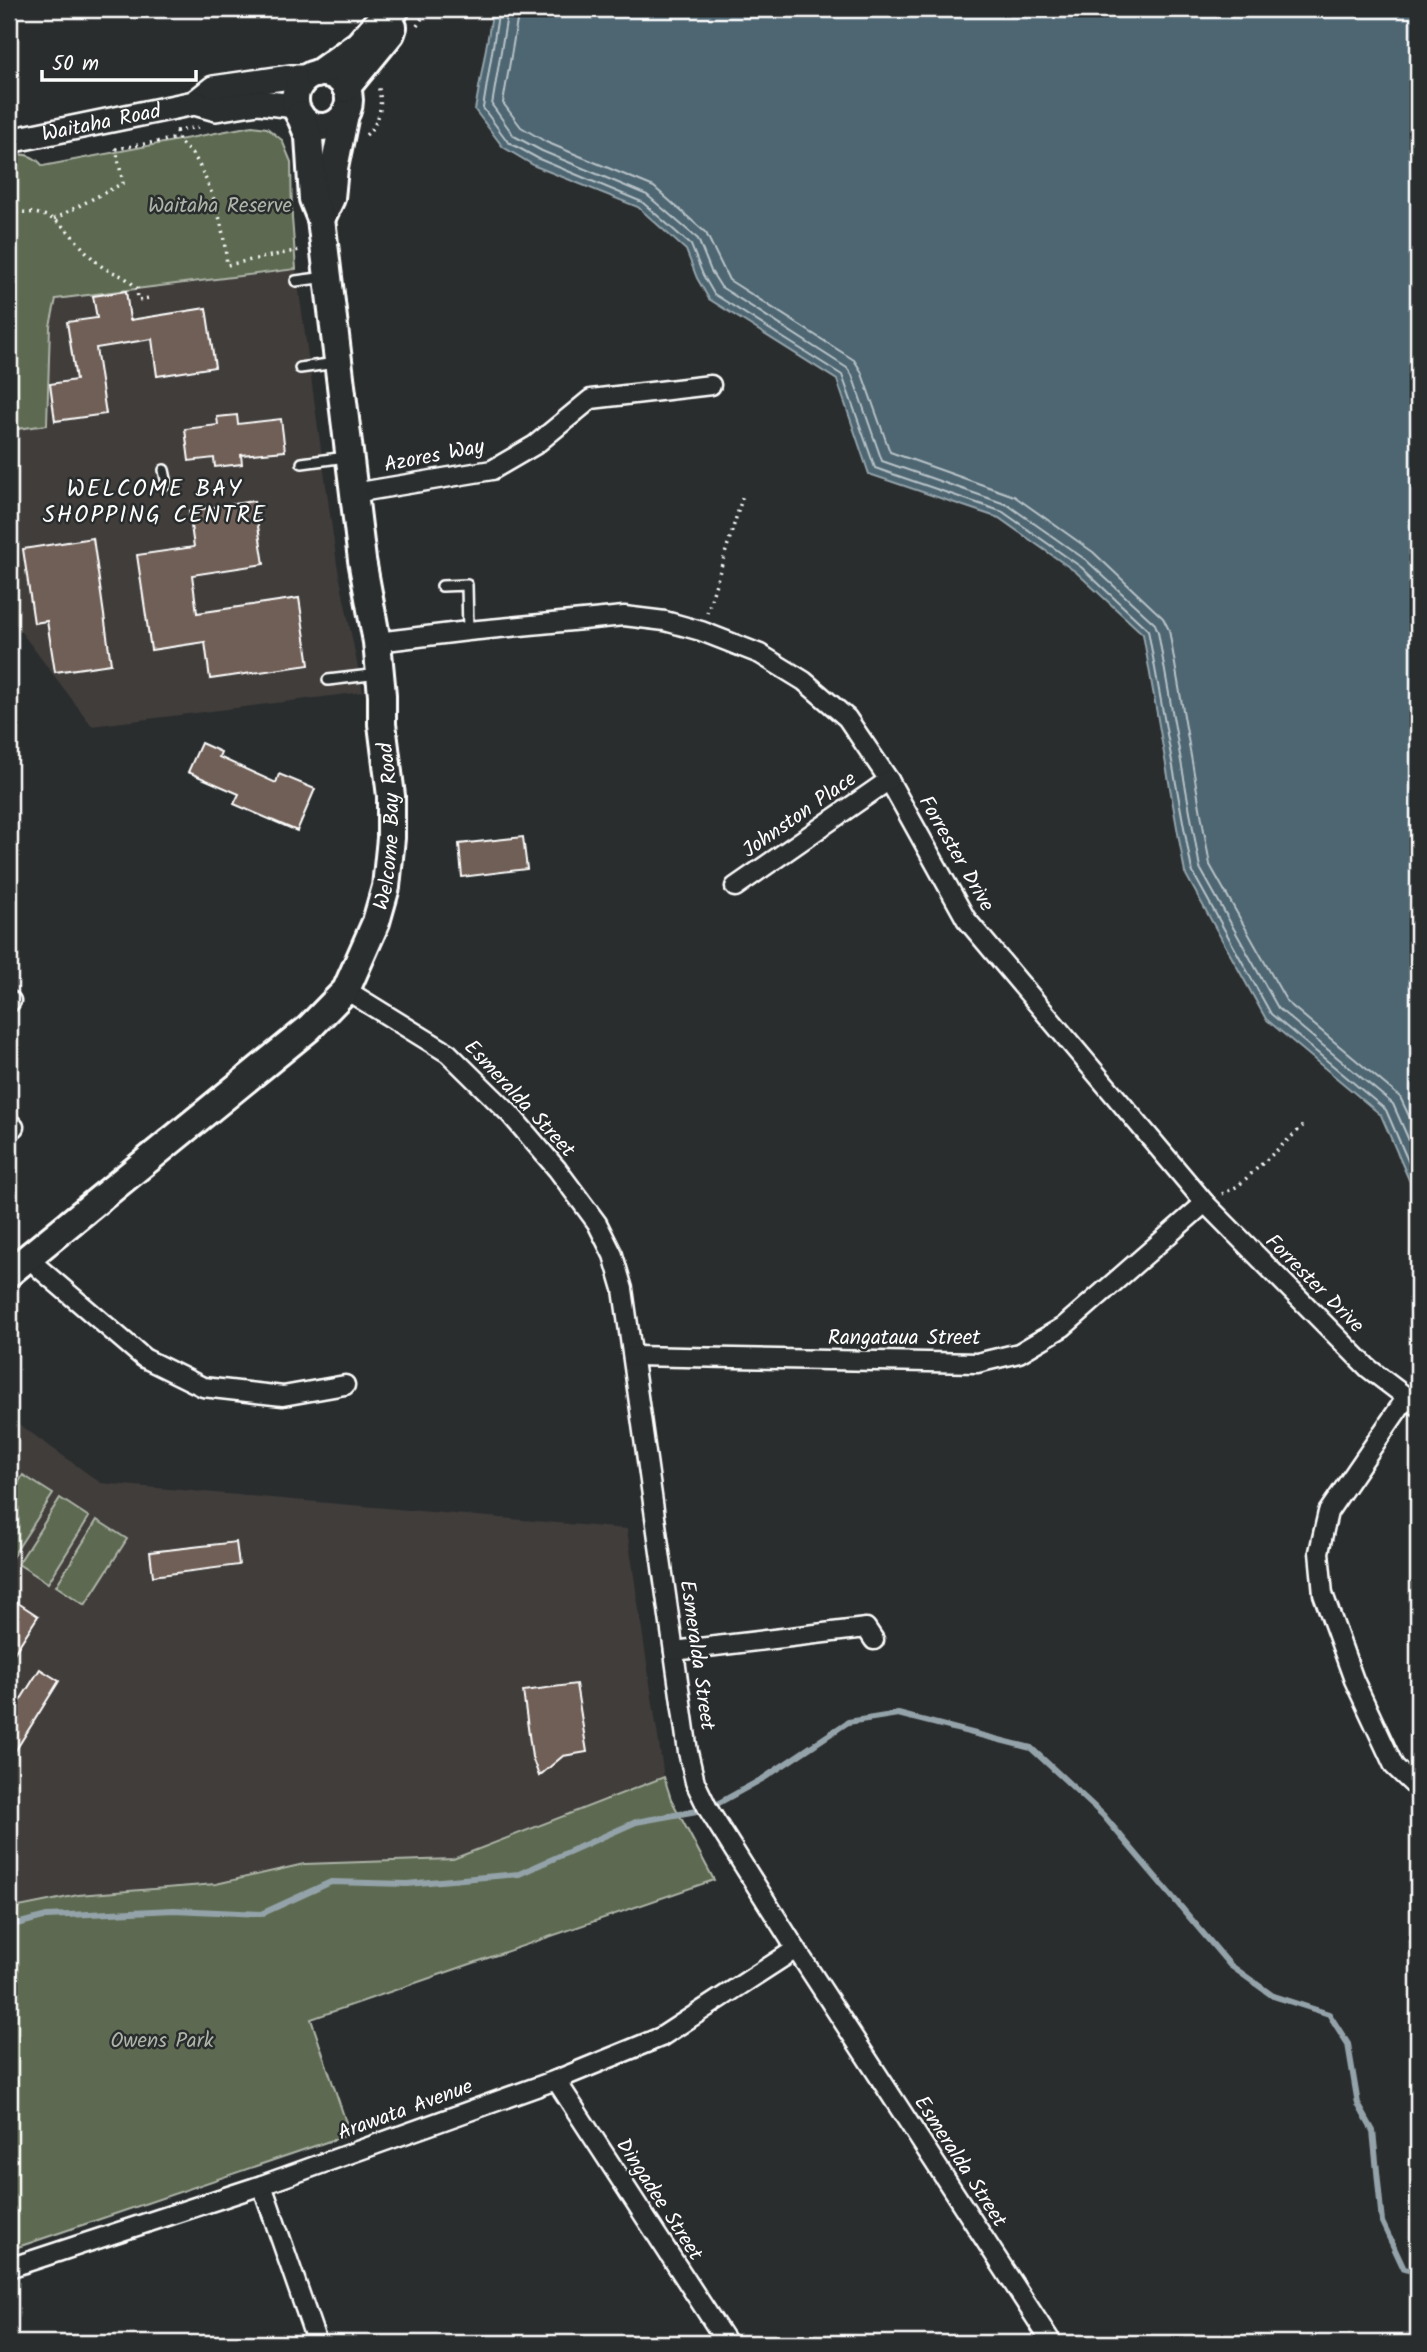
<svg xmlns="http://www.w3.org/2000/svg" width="1427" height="2352" viewBox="0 0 1427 2352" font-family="Kalam,sans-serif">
  <rect width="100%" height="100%" fill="#2a2d2e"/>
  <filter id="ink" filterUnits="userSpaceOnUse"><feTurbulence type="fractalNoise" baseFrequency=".0143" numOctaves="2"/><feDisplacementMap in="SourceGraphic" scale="14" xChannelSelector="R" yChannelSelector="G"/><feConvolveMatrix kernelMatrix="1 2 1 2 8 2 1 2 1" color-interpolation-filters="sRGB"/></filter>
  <g filter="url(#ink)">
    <!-- built -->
    <g fill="#3f3c3a">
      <polygon points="296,269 337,564 363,692 92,726 9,616 9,430 47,425 50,326 56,299"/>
      <polygon points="9,1417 101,1483 627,1529 664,1777 453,1859 304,1864 216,1884 78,1895 9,1909"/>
    </g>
    <!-- green -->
    <g fill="#5d6a51" stroke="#aeb4a8" stroke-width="2">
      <path d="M252 126 267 128 282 140 291 162 292 218 296 269 56 299 50 326 47 425 9 430V156C23 152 34 155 43 166Z"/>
      <polygon points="23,1475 53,1494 11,1559 9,1558 9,1498"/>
      <polygon points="60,1498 89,1517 48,1583 18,1564"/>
      <polygon points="97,1520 127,1539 85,1605 56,1586"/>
      <polygon points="664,1777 671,1799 714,1880 311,2019 350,2134 9,2250 9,1909 78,1895 216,1884 304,1864 453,1859"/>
    </g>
    <!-- water -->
    <polygon fill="#4d6672" stroke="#94a3aa" stroke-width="2" points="493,9 1418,9 1418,1193 1413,1189 1381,1115 1266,1019 1185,873 1143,634 1076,572 999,518 869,474 837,380 709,299 697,278 686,250 638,207 535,166 503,147 475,110"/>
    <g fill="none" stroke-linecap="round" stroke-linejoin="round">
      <!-- shore -->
      <g stroke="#b8c2c7" stroke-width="2">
        <polyline points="499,9 483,108 508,142 539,159 642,202 691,245 703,275 714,294 842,375 875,468 1003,512 1081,567 1148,630 1192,871 1271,1014 1386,1110 1418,1184"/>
        <polyline points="508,9 492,105 514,136 542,151 647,195 698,239 711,271 721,287 847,368 852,375 882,461 1008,505 1086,560 1155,624 1158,632 1200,868 1278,1008 1393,1104 1418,1161"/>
        <polyline points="519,9 503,103 521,127 546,142 654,187 706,233 729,280 854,360 861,371 890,452 1014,496 1093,552 1163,618 1169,630 1210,865 1287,1002 1400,1097 1418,1135"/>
      </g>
      <!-- stream -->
      <polyline stroke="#94a3aa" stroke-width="6" points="9,1926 47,1916 174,1910 261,1914 331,1882 407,1884 519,1874 636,1822 708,1809 764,1778 848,1722 898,1714 1031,1748 1103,1815 1230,1965 1273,1996 1329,2014 1348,2044 1358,2104 1373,2131 1382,2222 1404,2269 1418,2272"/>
    </g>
    <!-- building -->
    <g fill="#6f5f56" stroke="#fff" stroke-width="2">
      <polygon points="126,291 130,320 206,308 215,367 157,376 152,339 96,348 106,414 55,421 50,384 76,380 67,322 97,318 93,296"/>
      <polygon points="237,415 238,424 281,419 285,451 241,455 242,464 215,467 214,458 189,461 185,429 218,425 217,417"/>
      <polygon points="254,501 264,564 192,575 197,613 299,598 309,665 210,679 205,642 151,650 137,555 194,547 189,511"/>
      <polygon points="93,538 111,664 55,672 47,621 34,623 23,549"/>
      <polygon points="201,743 221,752 219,757 276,783 279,774 315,789 297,831 234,804 239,794 188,772"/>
      <polygon points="523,837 527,869 462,877 459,844"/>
      <polygon points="236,1542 239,1565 153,1576 150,1552"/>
      <polygon points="15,1601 38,1616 9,1661 9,1610"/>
      <polygon points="40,1669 59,1681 9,1761 9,1718"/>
      <polygon points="576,1684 587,1752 563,1756 539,1776 532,1757 523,1691"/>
    </g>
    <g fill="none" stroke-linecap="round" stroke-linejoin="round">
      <defs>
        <g id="service">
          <polyline points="296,281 326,277"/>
          <polyline points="300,368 336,363"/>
          <polyline points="302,463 346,457"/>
          <polyline points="164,470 167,484"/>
          <polyline points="442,586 467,585 468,631"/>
          <polyline points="328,680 379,674"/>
        </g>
        <g id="minor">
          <polyline points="354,493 492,470 535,445 591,399 711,385"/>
          <polyline points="377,642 468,631 624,616 665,621 701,631 760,654 804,681 847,718 889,780 966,919 1205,1203 1368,1368 1418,1406"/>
          <polyline points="735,887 889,780"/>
          <polyline points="346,990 448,1053 510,1114 557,1169 597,1223 613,1255 623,1289 688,1752 695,1782 708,1809 796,1949 1052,2343"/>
          <polyline points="9,1003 11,1001"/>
          <polyline points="9,1122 14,1127"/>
          <polyline points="29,1257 40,1269 144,1358 203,1387 283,1396 345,1385"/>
          <polyline points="633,1356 977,1363 1019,1353 1063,1327 1205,1203"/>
          <polyline points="1406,1398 1328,1512 1319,1552 1323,1594 1354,1680 1394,1766 1418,1789"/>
          <polyline points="674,1651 866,1628 874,1640"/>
          <polyline points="556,2080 727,2343"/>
          <polyline points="262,2185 317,2343"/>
          <polyline points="9,2268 262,2185 556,2080 661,2037 796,1949"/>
        </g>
        <g id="tertiary">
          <polyline points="194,103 213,88 290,77 309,77"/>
          <path id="s1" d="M9 141 194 103 216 109 258 102 296 106"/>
        </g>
        <g id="secondary">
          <circle cx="322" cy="100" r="27"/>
          <polyline points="317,74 359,44 377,23 396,9"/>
          <polyline points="346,88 391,33 393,27"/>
          <polyline points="321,219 331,198 334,168 345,114"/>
          <path id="s2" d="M9 1273 308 1029 346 990 376 922 386 887 391 838V796L382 724V695L377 642 362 560 321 219 313 199 309 137 300 115"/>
        </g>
      </defs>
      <!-- service casing -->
      <use href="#service" stroke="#fff" stroke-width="14"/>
      <!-- minor casing -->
      <use href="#minor" stroke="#fff" stroke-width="23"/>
      <!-- tertiary casing -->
      <use href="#tertiary" stroke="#fff" stroke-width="28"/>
      <!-- secondary casing -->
      <use href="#secondary" stroke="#fff" stroke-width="32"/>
      <!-- path -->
      <g stroke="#fff" stroke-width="3.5" stroke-dasharray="2 5" stroke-linecap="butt">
        <polyline points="417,26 428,9"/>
        <polyline points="176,131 198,127"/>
        <path d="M176 131C181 150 189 147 197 161 216 198 223 223 227 265L300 250"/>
        <path d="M366 135C381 121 383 104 378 85"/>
        <path d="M9 213C67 207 66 239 104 268 109 271 114 272 119 275 126 277 131 283 137 288L138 300 149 298"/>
        <polyline points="54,219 123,183 116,149 178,138"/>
        <polyline points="707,613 743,495"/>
        <polyline points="1222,1194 1238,1186 1303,1126"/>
      </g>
      <!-- service -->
      <use href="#service" stroke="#2a2d2e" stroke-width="9"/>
      <!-- minor -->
      <use href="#minor" stroke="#2a2d2e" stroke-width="18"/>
      <!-- tertiary -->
      <use href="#tertiary" stroke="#2a2d2e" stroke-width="23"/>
      <!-- secondary -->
      <use href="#secondary" stroke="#2a2d2e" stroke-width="26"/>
    </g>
  </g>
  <g text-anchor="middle" stroke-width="5" stroke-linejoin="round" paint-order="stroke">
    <!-- street labels -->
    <g font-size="21" fill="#fff" stroke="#2a2d2e">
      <text dy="7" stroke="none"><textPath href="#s1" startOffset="94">Waitaha Road</textPath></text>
      <text transform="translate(434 455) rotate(-11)" y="7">Azores Way</text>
      <text transform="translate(799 814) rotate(-35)" y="7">Johnston Place</text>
      <text dy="7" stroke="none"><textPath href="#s2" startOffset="612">Welcome Bay Road</textPath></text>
      <text transform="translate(957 853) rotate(60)" y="7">Forrester Drive</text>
      <text transform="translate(520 1098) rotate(47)" y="7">Esmeralda Street</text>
      <text transform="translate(1315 1283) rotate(45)" y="7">Forrester Drive</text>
      <text x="904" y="1344">Rangataua Street</text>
      <text transform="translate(698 1655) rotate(82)" y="7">Esmeralda Street</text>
      <text transform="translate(405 2109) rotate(-20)" y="7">Arawata Avenue</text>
      <text transform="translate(961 2161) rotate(57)" y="7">Esmeralda Street</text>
      <text transform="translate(660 2199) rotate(57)" y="7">Dingadee Street</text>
    </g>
    <!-- park labels -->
    <g font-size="21" fill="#aeb4a8" stroke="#2a2d2e">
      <text x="220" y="212">Waitaha Reserve</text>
      <text x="162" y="2047">Owens Park</text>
    </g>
    <!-- neighbourhood labels -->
    <g font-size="23" letter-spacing="2" fill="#fff" stroke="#2a2d2e">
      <text x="155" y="496">WELCOME BAY<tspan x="155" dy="26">SHOPPING CENTRE</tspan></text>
    </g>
  </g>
  <!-- margin -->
  <rect width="1427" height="2352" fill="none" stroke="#2a2d2e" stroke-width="35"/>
  <rect x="18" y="18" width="1392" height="2317" fill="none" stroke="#fff" stroke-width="2.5" filter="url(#ink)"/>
  <!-- scale -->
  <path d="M42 70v10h154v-10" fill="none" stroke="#ffffff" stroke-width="3.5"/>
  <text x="52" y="70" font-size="21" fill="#ffffff" stroke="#2a2d2e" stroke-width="5" paint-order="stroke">50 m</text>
</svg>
